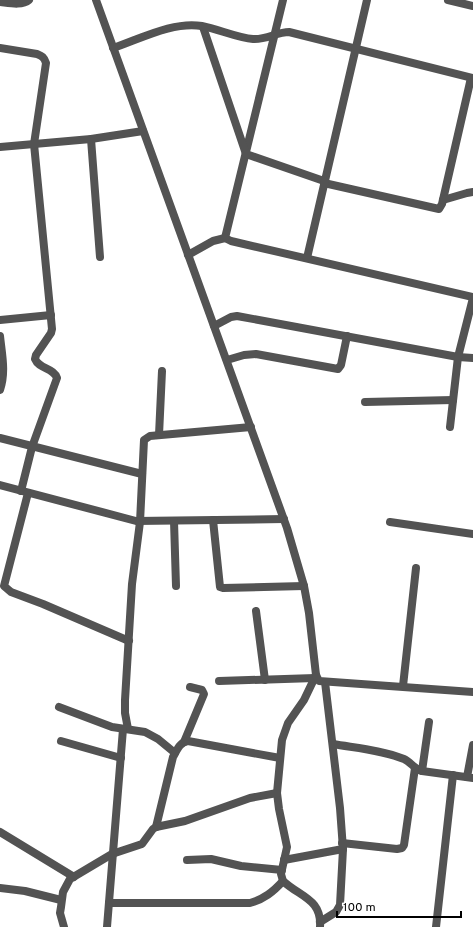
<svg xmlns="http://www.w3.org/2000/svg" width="473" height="927" viewBox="0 0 473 927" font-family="Overpass,sans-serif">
  <rect width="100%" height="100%" fill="#fff"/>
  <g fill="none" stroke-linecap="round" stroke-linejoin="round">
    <!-- minor -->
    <g stroke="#535353" stroke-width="8">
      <polyline points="283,0 225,238 231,241 473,297"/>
      <polyline points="448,0 473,6"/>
      <path d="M0 2C9 3 22 6 29 0"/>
      <polyline points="203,27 246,154 324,181"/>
      <path d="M0 48 37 54C42 56 44 57 46 63L34 144 52 329 51 333 36 355 35 359C39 369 54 368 57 378L32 447 21 491"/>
      <path d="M113 48C140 39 173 21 202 26 218 29 238 38 253 39 266 40 277 32 289 32L473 78"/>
      <polyline points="91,139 100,257"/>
      <polyline points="0,147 91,139 143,131"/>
      <polyline points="324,183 439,209 442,204 471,78"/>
      <polyline points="443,200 467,193 473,192"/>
      <polyline points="188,255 213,241 225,238"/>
      <polyline points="307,258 367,0"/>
      <polyline points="0,320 51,315"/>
      <polyline points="214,326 231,317 237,316 458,357 473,358"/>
      <path d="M0 336C2 355 6 372 0 390"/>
      <polyline points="227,360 244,355 256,354 338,369 341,365 347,336"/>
      <polyline points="365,402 453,400"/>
      <polyline points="450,427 458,357 473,298"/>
      <polyline points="159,435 162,371"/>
      <polyline points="0,438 142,474"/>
      <polyline points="0,485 136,521 284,519"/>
      <polyline points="28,493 4,586 11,592 43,604 129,641"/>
      <polyline points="213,520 220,587 223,588 304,586"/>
      <polyline points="174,521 176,586"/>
      <polyline points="390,522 473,534"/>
      <polyline points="256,611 265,680"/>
      <path d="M316 675 304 700 288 723 282 740 277 793 279 809 287 847 281 874 283 881C300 897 322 899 320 927"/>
      <polyline points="219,681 315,678"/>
      <polyline points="403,686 416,568"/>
      <polyline points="59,707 112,727 145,732 158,739 175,753"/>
      <polyline points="128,729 125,713 125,700 132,584 140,522 144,440 150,436 251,427"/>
      <polyline points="61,741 121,758"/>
      <polyline points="184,742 204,694 202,690 190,687"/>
      <path d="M333 744C356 748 382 750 404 759 411 762 414 769 422 771L473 778"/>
      <polyline points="422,771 429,722"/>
      <polyline points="467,777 473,745"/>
      <path d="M156 827 173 757C177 750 180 742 188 741L280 758"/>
      <polyline points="0,832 74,877"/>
      <polyline points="342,843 397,849 402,848 404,845 415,768"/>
      <polyline points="187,860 211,859 241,866 282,870"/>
      <polyline points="284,860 343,849"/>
      <polyline points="0,888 25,891 61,900"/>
      <path d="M109 903H250C264 899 273 892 283 881"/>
      <polyline points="320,922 336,912 340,905 343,849 340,808 325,682"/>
      <polyline points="64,927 60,913 61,907 63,892 70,879 112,854 142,844 153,829 156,827 185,821 250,798 277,793"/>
      <polyline points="107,927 123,729"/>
      <polyline points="436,927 453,775"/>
    </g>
    <!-- tertiary -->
    <polyline stroke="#535353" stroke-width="8" points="96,0 287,528 304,586 309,613 316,675 319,681 473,692"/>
  </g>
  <!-- scale -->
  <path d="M337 911v6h124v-6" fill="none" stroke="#000000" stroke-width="2"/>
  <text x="343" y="911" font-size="12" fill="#000000" stroke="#ffffff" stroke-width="3" paint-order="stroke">100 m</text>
</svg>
